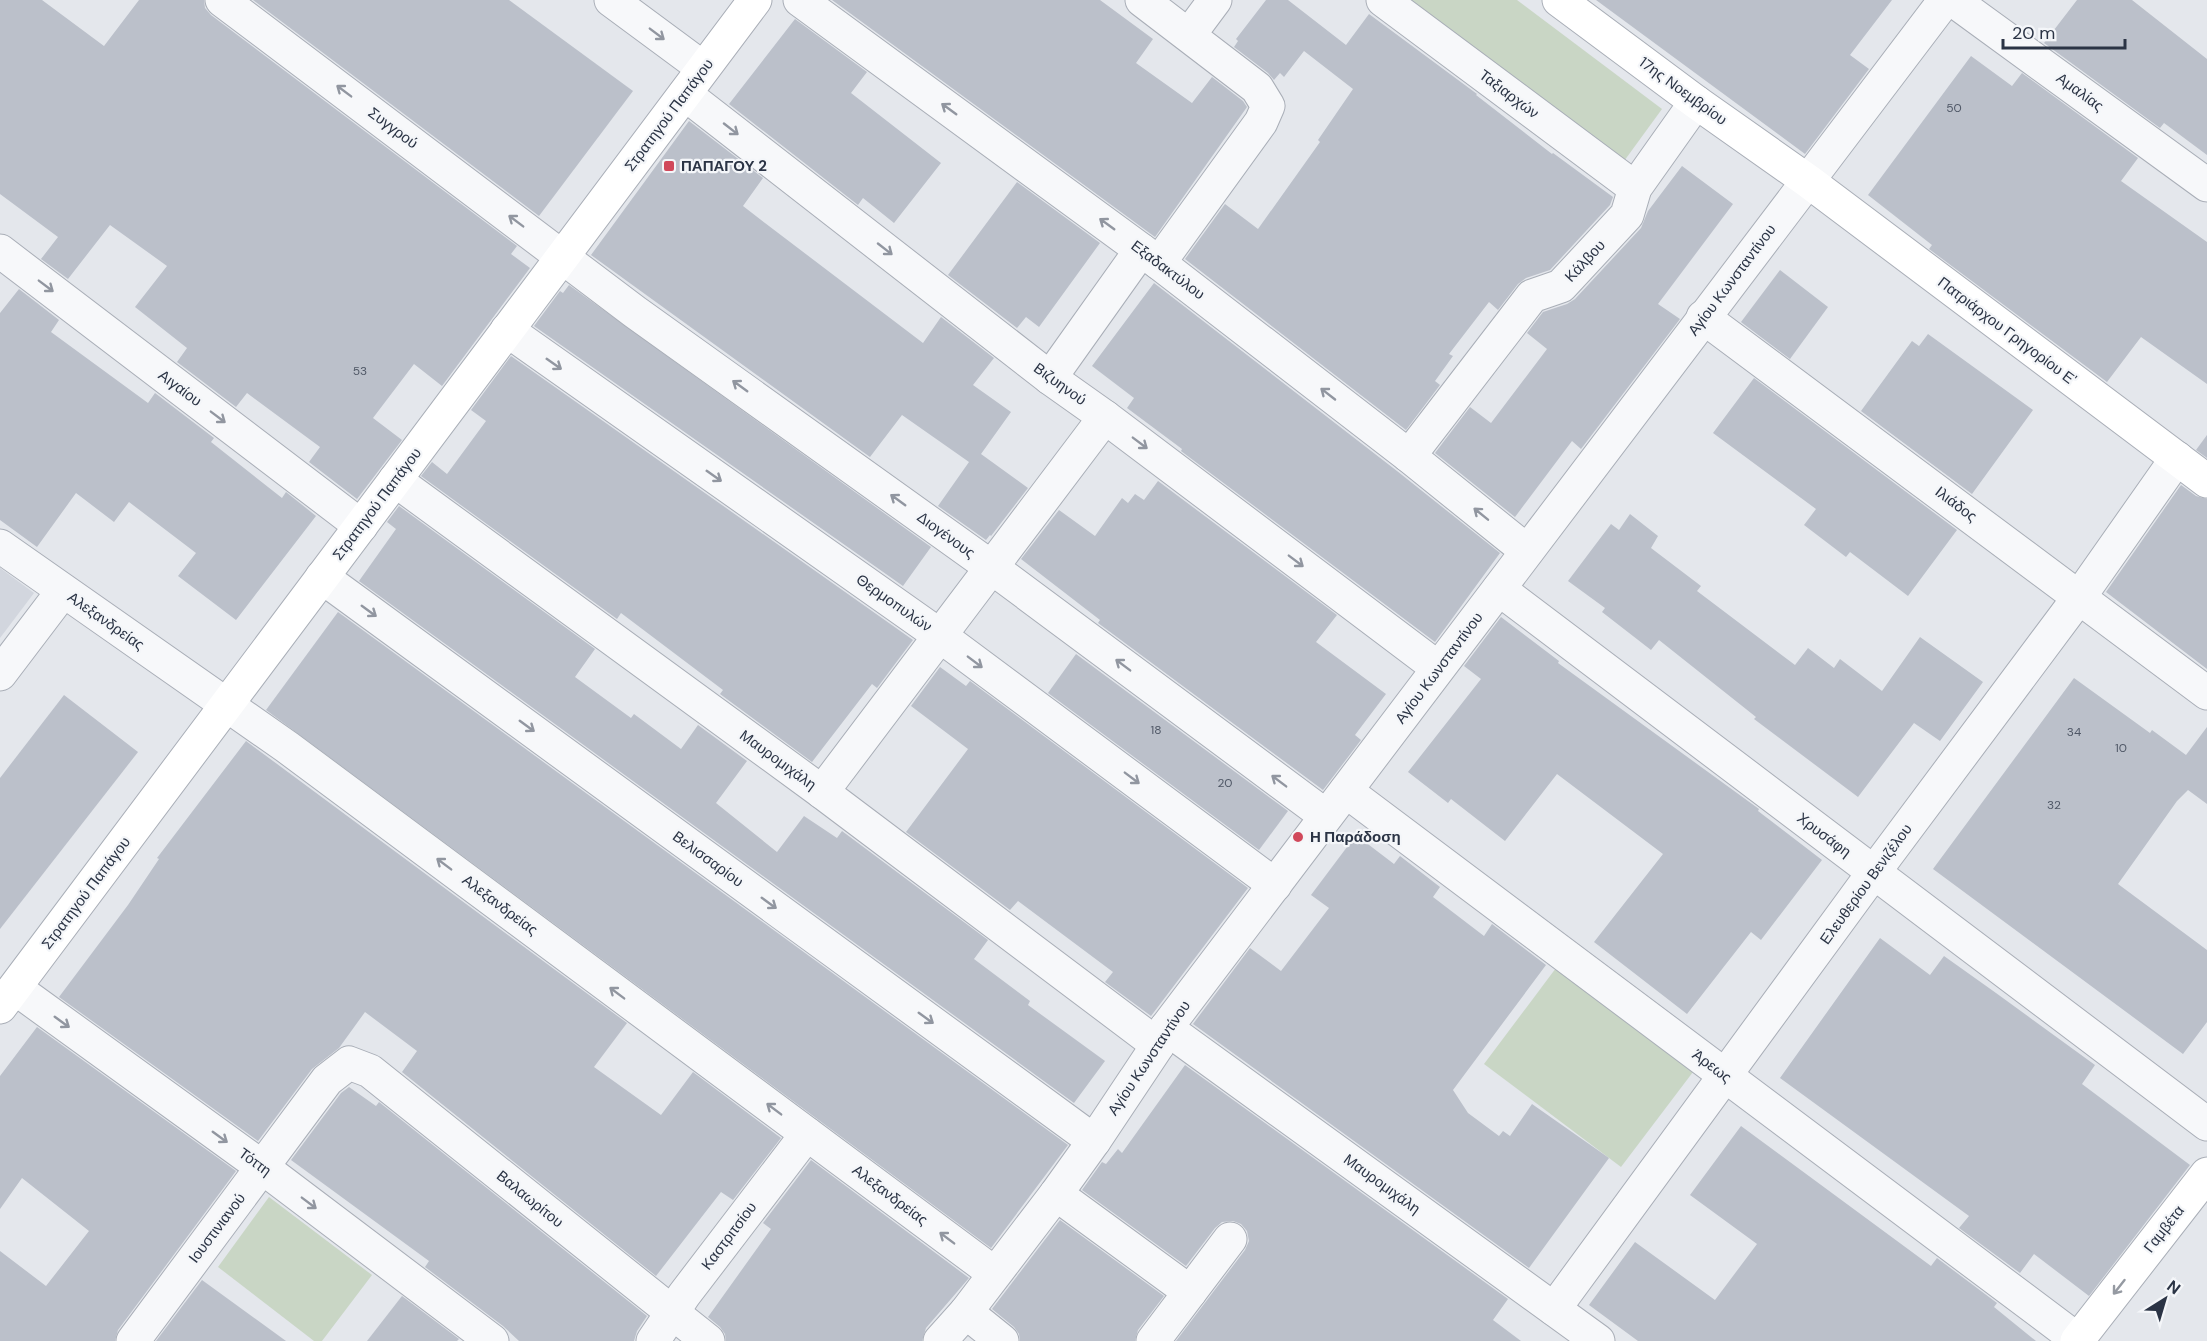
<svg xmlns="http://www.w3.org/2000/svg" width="2207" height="1341" viewBox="0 0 2207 1341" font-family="'DM Sans',sans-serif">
  <rect width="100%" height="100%" fill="#e4e7ec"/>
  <!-- built -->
  <polygon fill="#d2d6de" points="0,568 34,593 0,638"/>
  <!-- green -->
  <g fill="#c9d6c5">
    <polygon points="1396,0 1517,0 1662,109 1619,168"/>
    <polygon points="1559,964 1696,1068 1621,1167 1484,1064"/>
    <polygon points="269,1197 372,1275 322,1341 314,1341 218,1267"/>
  </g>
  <!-- building -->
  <g fill="#bbc0ca">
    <polygon points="0,0 42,0 104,46 139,0 204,0 205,8 211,15 517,246 511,254 530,268 442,386 414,364 373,418 402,440 357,499 309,462 320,447 247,393 236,407 177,362 187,348 135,307 167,266 110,225 68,279 41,259 58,237 0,194"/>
    <polygon points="253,0 509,0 633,91 539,216"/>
    <polygon points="832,0 1100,0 1153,39 1136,63 1192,103 1212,77 1243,101 1247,107 1155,237"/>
    <polygon points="1266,0 1288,0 1346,45 1369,14 1477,94 1476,95 1552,154 1553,153 1613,197 1610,205 1550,270 1526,278 1518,284 1498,310 1489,302 1449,354 1453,356 1435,381 1440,385 1406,430 1185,259 1225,204 1258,229 1320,142 1318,140 1353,89 1304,51 1284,77 1280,73 1274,80 1268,73 1234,47 1238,41 1236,39"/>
    <polygon points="1596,0 1892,0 1850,55 1869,69 1805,154"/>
    <polygon points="2077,0 2132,0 2207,59 2207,155 2164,123 2160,128 2044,43"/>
    <polygon points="795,19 867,72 851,93 941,163 894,223 863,198 858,205 729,104"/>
    <polygon points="1971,56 2012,86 2022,73 2138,158 2121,181 2207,242 2207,384 2141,337 2107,382 1929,249 1932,245 1868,195"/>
    <polygon points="689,121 763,178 743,206 765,223 923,343 941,317 994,358 973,385 1011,412 981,454 1028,488 991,536 990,535 986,540 938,506 969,462 902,415 870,457 591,255"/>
    <polygon points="1682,166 1733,204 1658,304 1680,319 1581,449 1572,441 1515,517 1435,453 1470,407 1491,423 1547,349 1527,333 1543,312 1567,304 1575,299 1641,228 1648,211"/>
    <polygon points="1017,182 1100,243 1039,327 1026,317 1017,328 948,275"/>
    <polygon points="1780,270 1828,307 1790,359 1741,322"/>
    <polygon points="1154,283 1397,471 1500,553 1435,642 1181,451 1182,449 1127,408 1134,398 1092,366"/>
    <polygon points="569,285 931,547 903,586 534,326 560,291 563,293"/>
    <polygon points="19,289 59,320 51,332 148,403 155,393 214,438 211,442 282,498 286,492 316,516 236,620 178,576 196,553 129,502 114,522 76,493 37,547 0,520 0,313"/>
    <polygon points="1928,334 2033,410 1972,494 1861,411 1912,341 1919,346"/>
    <polygon points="511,356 913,640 877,688 872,684 812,762 720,694 723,690 621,613 617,619 421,476 432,462 447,474 486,421 471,410"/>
    <polygon points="1754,378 1957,530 1908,596 1850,552 1846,557 1804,525 1816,509 1713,433"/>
    <polygon points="2207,435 2207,458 2196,450"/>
    <polygon points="1158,481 1337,615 1316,642 1386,694 1355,735 1361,740 1323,790 1098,623 1100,620 1021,559 1059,510 1095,536 1122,498 1128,503 1135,494 1144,500"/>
    <polygon points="2181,485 2196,496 2207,499 2207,669 2106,592"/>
    <polygon points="399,506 595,649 575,677 631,718 634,714 681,749 698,725 747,761 716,803 777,852 804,816 837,838 842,831 988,940 974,959 1030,1001 1028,1005 1105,1061 1074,1103 359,581 396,529 387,522"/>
    <polygon points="1630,514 1658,536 1651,548 1701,586 1697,591 1795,665 1808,648 1834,668 1840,659 1882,691 1920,637 1983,682 1940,741 1914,723 1858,797 1754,719 1756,717 1659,640 1651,650 1602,612 1605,608 1568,581 1611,524 1619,530"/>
    <polygon points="338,612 1068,1145 991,1248 266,710"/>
    <polygon points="1501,617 1559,661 1558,663 1759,809 1758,811 1822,860 1761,940 1751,932 1687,1014 1594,942 1663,854 1557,774 1505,841 1451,799 1448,803 1408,772 1481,679 1464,666"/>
    <polygon points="1076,654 1288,811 1259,850 1048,693"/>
    <polygon points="940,667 966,686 970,681 1248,888 1151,1016 1105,982 1113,972 1018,901 1010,910 906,832 968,749 911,706"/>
    <polygon points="2074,678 2150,733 2152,730 2186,755 2207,727 2207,804 2188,790 2177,801 2118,884 2207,950 2207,1022 2183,1054 1933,869"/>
    <polygon points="64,695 138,752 0,929 0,778"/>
    <polygon points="246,741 627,1023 594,1067 661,1115 693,1072 781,1138 733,1200 721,1192 656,1276 402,1072 417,1051 365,1012 339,1048 312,1069 258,1141 59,997 128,905 159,859 157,858"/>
    <polygon points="1356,835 1394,864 1400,856 1440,887 1433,897 1484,936 1492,924 1546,965 1453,1090 1468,1113 1499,1136 1503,1131 1510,1136 1532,1104 1609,1158 1529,1268 1193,1024 1250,948 1281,971 1329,908 1311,895"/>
    <polygon points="1880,938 1930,975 1944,956 1996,993 2095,1065 2082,1084 2190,1165 2089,1296 2034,1254 2020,1273 1959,1228 1969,1216 1780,1078"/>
    <polygon points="37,1027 236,1171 118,1330 115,1341 0,1341 0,1251 46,1286 89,1231 22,1178 0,1209 0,1076"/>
    <polygon points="1185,1065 1508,1299 1493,1320 1521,1341 1176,1341 1245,1250 1249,1241 1247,1231 1241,1224 1233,1221 1222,1222 1215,1228 1186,1266 1082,1190 1102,1162 1106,1164 1118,1149 1122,1153"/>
    <polygon points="349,1087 376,1106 379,1102 647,1316 637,1331 634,1341 519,1341 503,1326 425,1267 429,1261 291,1160 341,1093"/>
    <polygon points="1741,1126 1931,1266 1937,1258 1997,1303 1994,1307 2036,1341 1638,1341 1589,1305 1635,1242 1715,1300 1757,1244 1690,1195"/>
    <polygon points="811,1160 969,1278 926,1328 922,1341 726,1341 725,1334 720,1327 708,1317 771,1229 763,1223"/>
    <polygon points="1060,1220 1164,1296 1138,1330 1135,1341 1020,1341 1019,1334 1014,1327 992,1309"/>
    <polygon points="202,1280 286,1341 156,1341"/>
    <polygon points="402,1296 459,1339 457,1341 367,1341"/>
  </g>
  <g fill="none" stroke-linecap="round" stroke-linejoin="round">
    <defs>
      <g id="street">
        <polyline points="222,0 635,312 991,567 1326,816"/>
        <polyline points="611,0 703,68"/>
        <polyline points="800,0 1159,263 1409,456 1527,551"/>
        <polyline points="1142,0 1257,88 1268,106 1261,122 1159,263"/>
        <polyline points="1383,0 1635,188"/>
        <polyline points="1953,0 2207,185"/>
        <polyline points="1189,35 1215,0"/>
        <polyline points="685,94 1050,378 1105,417 1438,668"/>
        <polyline points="0,251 361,526"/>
        <polyline points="1703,317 2207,693"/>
        <polyline points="507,330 939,635 1275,885"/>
        <polyline points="1050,378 1141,250"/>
        <polyline points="1409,456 1532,296 1561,286 1627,215 1635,188 1696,102"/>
        <polyline points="395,480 822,792 1158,1045"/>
        <polyline points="0,546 287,747 994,1273"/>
        <polyline points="322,577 1094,1141"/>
        <polyline points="1499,589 2207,1124"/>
        <polyline points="0,674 63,591"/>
        <polyline points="1346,791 2079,1341"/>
        <polyline points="822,792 1105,417"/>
        <polyline points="15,988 262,1167 492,1341"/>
        <polyline points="1166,1028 1598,1341"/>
        <polyline points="1056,1194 1190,1292"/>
        <polyline points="1554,1309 1874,872 2080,596 2177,458"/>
        <polyline points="966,1312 1002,1341"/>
        <polyline points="133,1341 327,1080 349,1063 370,1071 708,1341"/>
        <polyline points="653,1341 684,1295 807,1134"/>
        <polyline points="940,1341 966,1312 1056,1194 1094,1141 1158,1045 1166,1028 1945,0"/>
        <polyline points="1153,1341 1230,1239"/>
      </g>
      <g id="secondary">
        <polyline points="1559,0 1696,102 1808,181 2207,481"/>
        <polyline points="0,1007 755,0"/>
        <polyline points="2077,1341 2207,1174"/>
      </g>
    </defs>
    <!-- street casing -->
    <use href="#street" stroke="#a9aeb7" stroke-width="35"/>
    <!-- secondary casing -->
    <use href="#secondary" stroke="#a9aeb7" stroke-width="35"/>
    <!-- street -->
    <use href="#street" stroke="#f7f8fa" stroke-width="33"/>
    <!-- secondary -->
    <use href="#secondary" stroke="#fff" stroke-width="33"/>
  </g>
  <!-- one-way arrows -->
  <defs><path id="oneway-shaft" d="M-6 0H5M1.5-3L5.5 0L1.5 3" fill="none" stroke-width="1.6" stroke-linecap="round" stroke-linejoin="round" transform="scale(1.5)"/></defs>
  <g stroke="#9196a0">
    <use href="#oneway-shaft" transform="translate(657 34) rotate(37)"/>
    <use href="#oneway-shaft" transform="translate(344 91) rotate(-143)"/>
    <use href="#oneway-shaft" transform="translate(949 109) rotate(-144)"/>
    <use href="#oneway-shaft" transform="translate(731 129) rotate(38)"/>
    <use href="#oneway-shaft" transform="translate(516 221) rotate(-143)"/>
    <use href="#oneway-shaft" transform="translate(1107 224) rotate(-144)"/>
    <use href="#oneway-shaft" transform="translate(885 249) rotate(38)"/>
    <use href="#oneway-shaft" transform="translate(46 286) rotate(37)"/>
    <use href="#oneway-shaft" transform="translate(554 364) rotate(35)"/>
    <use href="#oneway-shaft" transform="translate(740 386) rotate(-144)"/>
    <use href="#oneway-shaft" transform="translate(1328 394) rotate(-142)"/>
    <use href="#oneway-shaft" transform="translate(218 417) rotate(37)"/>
    <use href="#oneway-shaft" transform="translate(1140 443) rotate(37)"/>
    <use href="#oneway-shaft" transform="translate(714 476) rotate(35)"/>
    <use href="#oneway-shaft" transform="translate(898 500) rotate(-144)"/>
    <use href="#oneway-shaft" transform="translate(1481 514) rotate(-141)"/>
    <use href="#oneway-shaft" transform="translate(1296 561) rotate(37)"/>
    <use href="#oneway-shaft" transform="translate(369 611) rotate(36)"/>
    <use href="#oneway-shaft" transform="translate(975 662) rotate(37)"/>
    <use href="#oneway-shaft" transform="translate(1123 665) rotate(-143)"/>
    <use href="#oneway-shaft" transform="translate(527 726) rotate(36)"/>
    <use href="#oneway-shaft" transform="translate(1132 778) rotate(37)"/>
    <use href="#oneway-shaft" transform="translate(1279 781) rotate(-143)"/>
    <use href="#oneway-shaft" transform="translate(444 864) rotate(-143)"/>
    <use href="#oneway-shaft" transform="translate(769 903) rotate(36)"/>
    <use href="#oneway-shaft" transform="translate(617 993) rotate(-143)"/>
    <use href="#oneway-shaft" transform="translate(926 1018) rotate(36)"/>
    <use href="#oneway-shaft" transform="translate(62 1022) rotate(36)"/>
    <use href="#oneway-shaft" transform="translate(774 1109) rotate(-143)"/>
    <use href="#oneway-shaft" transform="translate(220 1137) rotate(36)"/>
    <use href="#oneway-shaft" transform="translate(309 1203) rotate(37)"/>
    <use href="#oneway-shaft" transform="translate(947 1238) rotate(-143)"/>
  </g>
  <use stroke="#959aa2" href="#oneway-shaft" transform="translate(2119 1287) rotate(128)"/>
  <!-- markers -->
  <g fill="#d1495b" stroke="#f4f6f9" stroke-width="2">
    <rect x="663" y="160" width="12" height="12" rx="3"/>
    <circle cx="1298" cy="837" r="6"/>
  </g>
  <g text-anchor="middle" stroke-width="4.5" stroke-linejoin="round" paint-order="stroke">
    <!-- number labels -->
    <g font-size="12" fill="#4f5766">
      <text x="1954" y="112">50</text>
      <text x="360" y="375">53</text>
      <text x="1156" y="734">18</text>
      <text x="2074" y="736">34</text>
      <text x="2121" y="752">10</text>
      <text x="1225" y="787">20</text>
      <text x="2054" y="809">32</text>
    </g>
    <!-- street labels -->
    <g font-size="15" fill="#2b3445" stroke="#f4f6f9">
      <text transform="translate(1683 91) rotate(36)" y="5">17ης Νοεμβρίου</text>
      <text transform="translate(2080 92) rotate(36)" y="5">Αμαλίας</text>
      <text transform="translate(1509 94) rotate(37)" y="5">Ταξιαρχών</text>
      <text transform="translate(669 115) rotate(-53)" y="5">Στρατηγού Παπάγου</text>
      <text transform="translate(393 128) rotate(37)" y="5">Συγγρού</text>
      <text transform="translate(1585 261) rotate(-47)" y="5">Κάλβου</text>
      <text transform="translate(1168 270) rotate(37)" y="5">Εξαδακτύλου</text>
      <text transform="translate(1732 280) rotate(-53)" y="5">Αγίου Κωνσταντίνου</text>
      <text transform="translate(2007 331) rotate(37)" y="5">Πατριάρχου Γρηγορίου Ε'</text>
      <text transform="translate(1060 384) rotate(36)" y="5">Βιζυηνού</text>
      <text transform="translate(180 388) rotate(37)" y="5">Αιγαίου</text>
      <text transform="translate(377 504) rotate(-53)" y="5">Στρατηγού Παπάγου</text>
      <text transform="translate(1956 504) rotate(37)" y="5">Ιλιάδος</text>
      <text transform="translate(946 535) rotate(36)" y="5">Διογένους</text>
      <text transform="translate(894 603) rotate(35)" y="5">Θερμοπυλών</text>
      <text transform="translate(106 621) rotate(35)" y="5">Αλεξανδρείας</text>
      <text transform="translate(1439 668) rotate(-53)" y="5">Αγίου Κωνσταντίνου</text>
      <text transform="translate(778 760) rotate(36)" y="5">Μαυρομιχάλη</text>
      <text transform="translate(1824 835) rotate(37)" y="5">Χρυσάφη</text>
      <text transform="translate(708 859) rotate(36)" y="5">Βελισσαρίου</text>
      <text transform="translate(1866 884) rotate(-54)" y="5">Ελευθερίου Βενιζέλου</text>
      <text transform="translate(86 893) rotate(-53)" y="5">Στρατηγού Παπάγου</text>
      <text transform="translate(500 905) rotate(37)" y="5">Αλεξανδρείας</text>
      <text transform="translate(1149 1058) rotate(-56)" y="5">Αγίου Κωνσταντίνου</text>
      <text transform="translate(1712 1066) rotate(37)" y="5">Άρεως</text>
      <text transform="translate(255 1162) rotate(36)" y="5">Τόττη</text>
      <text transform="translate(1382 1184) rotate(36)" y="5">Μαυρομιχάλη</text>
      <text transform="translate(890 1195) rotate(37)" y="5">Αλεξανδρείας</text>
      <text transform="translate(530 1199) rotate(39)" y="5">Βαλαωρίτου</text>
      <text transform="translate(217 1228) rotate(-53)" y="5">Ιουστινιανού</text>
      <text transform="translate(2164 1229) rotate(-52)" y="5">Γαμβέτα</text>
      <text transform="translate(729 1236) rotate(-53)" y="5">Καστριτσίου</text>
    </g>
    <!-- poi labels -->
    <g font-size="15" font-weight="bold" fill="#2b3445" stroke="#f4f6f9" text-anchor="start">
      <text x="681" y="171">ΠΑΠΑΓΟΥ 2</text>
      <text x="1310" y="842">Η Παράδοση</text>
    </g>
  </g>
  <!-- north arrow -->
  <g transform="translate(2165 1299) rotate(37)" stroke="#f4f6f9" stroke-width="4.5" paint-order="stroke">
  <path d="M0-4.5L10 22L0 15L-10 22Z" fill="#2b3445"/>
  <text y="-9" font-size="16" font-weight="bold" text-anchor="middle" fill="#2b3445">N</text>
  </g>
  <!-- scale -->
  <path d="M2003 39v9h122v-9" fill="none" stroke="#2b3445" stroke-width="3"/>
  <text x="2012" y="39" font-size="18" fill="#2b3445" stroke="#f4f6f9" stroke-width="4.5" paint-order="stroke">20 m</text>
</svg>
